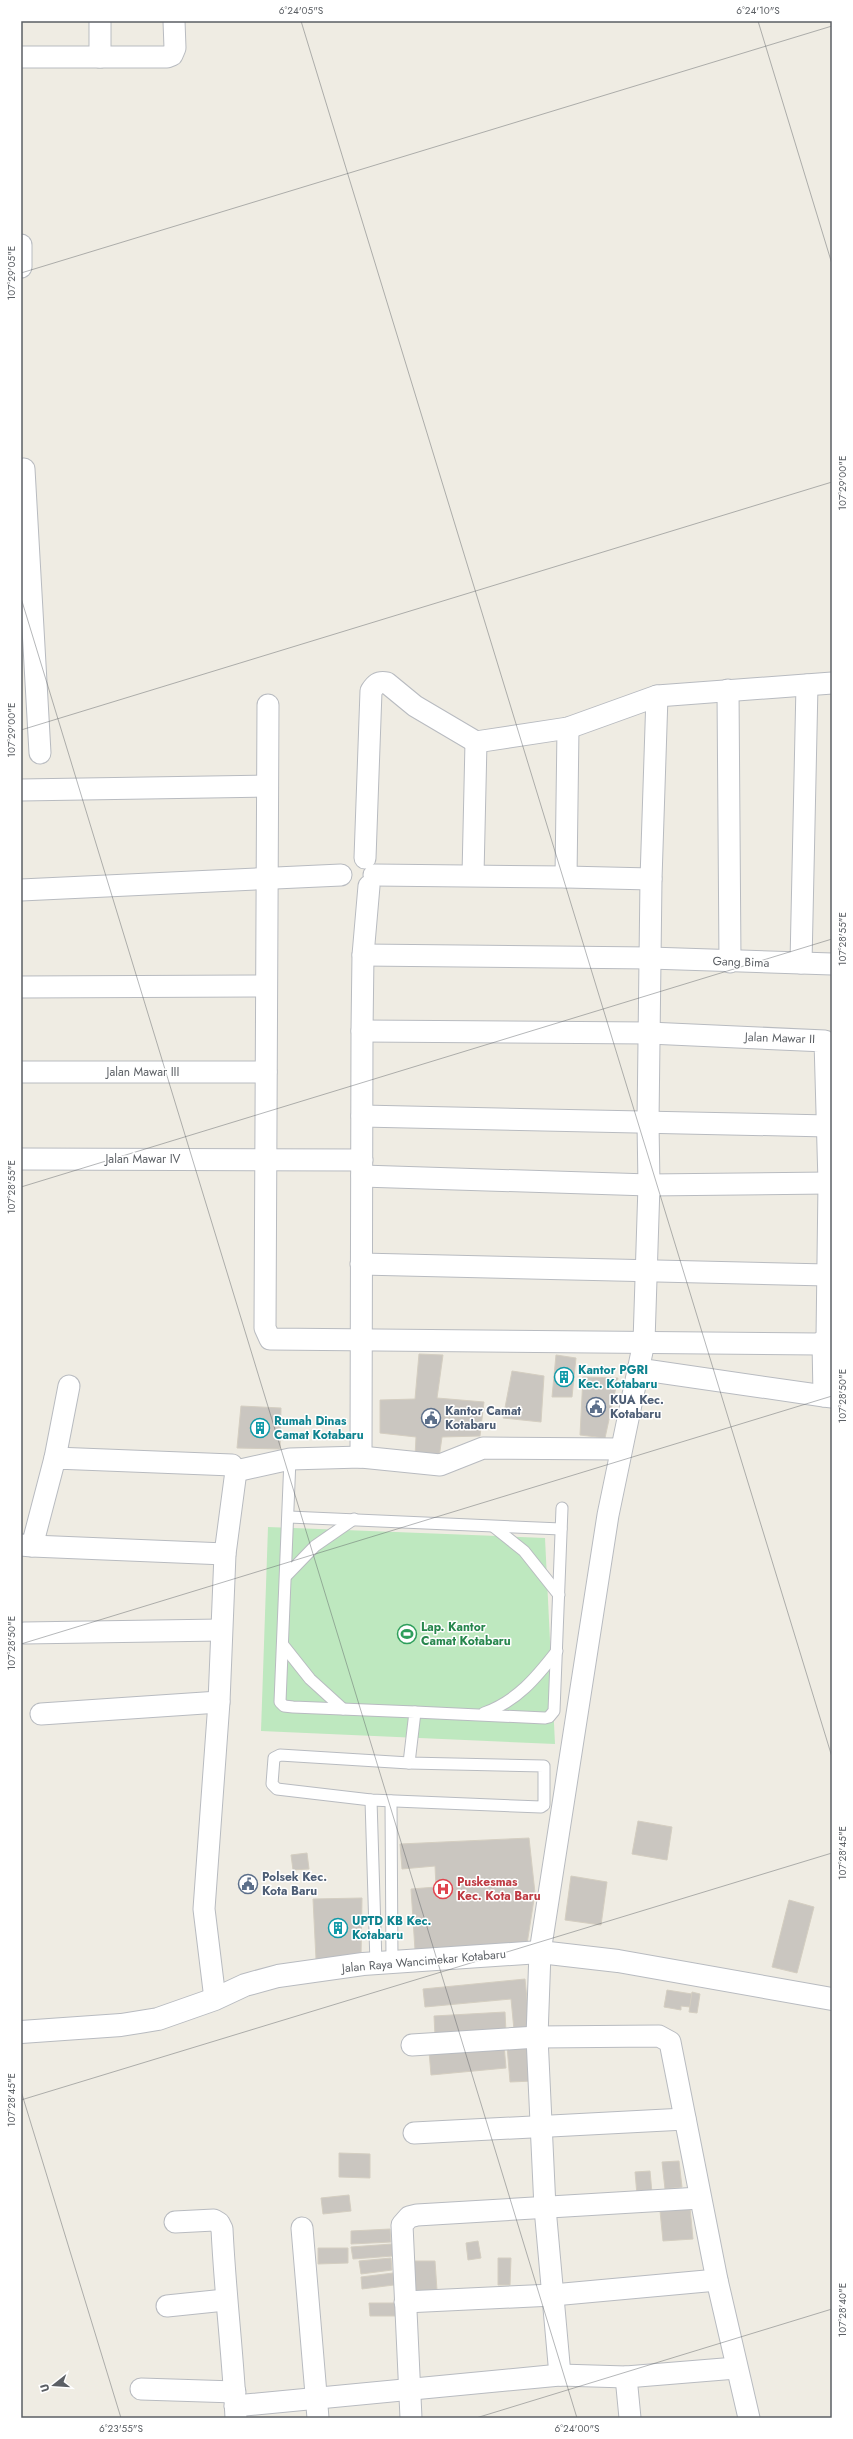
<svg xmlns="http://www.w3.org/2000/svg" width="853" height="2439" viewBox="0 0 853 2439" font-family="Jost,sans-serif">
  <rect width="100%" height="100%" fill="#efece3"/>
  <!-- garden -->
  <polygon fill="#bee8bf" points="268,1527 545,1538 555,1744 261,1731"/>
  <!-- building -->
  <g fill="#cac6c0" stroke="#d4cec1">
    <polygon points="419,1354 443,1355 437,1398 484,1402 480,1436 442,1437 439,1458 415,1457 416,1437 380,1433 380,1400 415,1399"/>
    <polygon points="556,1355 576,1358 572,1397 552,1397"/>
    <polygon points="512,1371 544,1376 541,1422 503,1418"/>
    <polygon points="583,1377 618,1378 605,1438 580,1435"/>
    <polygon points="241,1406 281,1408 280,1449 237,1448"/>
    <polygon points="638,1821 672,1827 667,1860 632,1854"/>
    <polygon points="529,1838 535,1893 527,1944 415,1950 411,1889 436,1887 435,1866 402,1869 400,1844"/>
    <polygon points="307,1853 309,1869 293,1870 291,1855"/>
    <polygon points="571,1876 607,1882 601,1925 565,1920"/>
    <polygon points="362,1898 361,1957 316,1959 313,1899"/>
    <polygon points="789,1900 814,1907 797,1973 772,1967"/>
    <polygon points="525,1979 530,2029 514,2030 511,1999 425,2007 423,1989"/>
    <polygon points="667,1990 692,1994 690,2007 681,2006 681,2010 664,2007"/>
    <polygon points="692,1992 700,1994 697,2013 689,2012"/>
    <polygon points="505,2012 506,2032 435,2036 434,2016"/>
    <polygon points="504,2045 506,2068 431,2075 429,2051"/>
    <polygon points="530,2045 533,2081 510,2082 507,2046"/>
    <polygon points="339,2153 370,2154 370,2178 339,2177"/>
    <polygon points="679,2161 682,2187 665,2189 662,2162"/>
    <polygon points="650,2171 652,2193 637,2195 635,2172"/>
    <polygon points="349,2195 351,2211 323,2214 321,2198"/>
    <polygon points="690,2208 693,2239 663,2241 660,2211"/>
    <polygon points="390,2229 391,2242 351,2244 351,2231"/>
    <polygon points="478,2241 481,2258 468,2260 466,2243"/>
    <polygon points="392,2244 393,2256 353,2259 351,2247"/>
    <polygon points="318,2248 348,2248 348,2263 318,2264"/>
    <polygon points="391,2258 392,2270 361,2274 359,2261"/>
    <polygon points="498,2258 511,2258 510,2285 498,2285"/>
    <polygon points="413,2261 435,2261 437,2290 414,2291"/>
    <polygon points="393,2273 394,2285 362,2289 361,2277"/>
    <polygon points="369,2303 398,2303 398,2316 370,2316"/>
  </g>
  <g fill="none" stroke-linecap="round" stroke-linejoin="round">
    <defs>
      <g id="service">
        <polyline points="290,1459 280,1702 284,1706 293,1707 415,1712 409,1763"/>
        <polyline points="289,1517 561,1529"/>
        <polyline points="494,1527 524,1551 559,1595"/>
        <polyline points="286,1576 315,1546 354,1519"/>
        <polyline points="283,1645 310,1679 343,1709"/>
        <polyline points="415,1712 545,1718 549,1717 554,1711 562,1508"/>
        <path d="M484 1713C517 1701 536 1678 557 1651"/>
        <polygon points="280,1755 409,1763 544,1766 544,1805 541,1807 371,1800 277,1789 272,1784 274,1758"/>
        <polyline points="371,1800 376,1964"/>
        <polyline points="391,1801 392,1963"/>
      </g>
      <g id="minor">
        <polyline points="21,57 167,57 172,55 175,48 174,21"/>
        <polyline points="100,57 100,21"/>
        <polyline points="21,245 21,267"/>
        <polyline points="24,469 40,753"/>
        <polyline points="728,690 730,962"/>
        <polyline points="268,705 265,1328 270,1339 819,1344 827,1338 829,1183 825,1041 649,1033 362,1031"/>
        <polyline points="21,790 267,786"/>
        <path d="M365 858 371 691C375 685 378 681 387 683L415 706 476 742 568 728 657 696 832 683"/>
        <polyline points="374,875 566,877 651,879"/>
        <polyline points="473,875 476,742"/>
        <polyline points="566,877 568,728"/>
        <polyline points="21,890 341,875"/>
        <polyline points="363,955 650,958 832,964"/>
        <polyline points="801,963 807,685"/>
        <polyline points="21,987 266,986"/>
        <polyline points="21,1072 266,1072"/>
        <polyline points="362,1116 828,1126"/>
        <polyline points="21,1159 362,1160"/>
        <polyline points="362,1176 649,1185 829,1183"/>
        <polyline points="361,1264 827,1275"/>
        <polyline points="823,1342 824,1396 832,1397"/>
        <polyline points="638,1369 824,1396"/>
        <polyline points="361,1457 362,1031 363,955 369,886"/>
        <polyline points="55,1458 69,1386"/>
        <polyline points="236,1471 290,1459 361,1457 440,1465 483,1448 621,1449"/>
        <polyline points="21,1545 32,1546 55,1458 232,1465 236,1471 225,1554 219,1702 204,1909 215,1999"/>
        <polyline points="32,1546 225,1554"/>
        <polyline points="24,1633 221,1630"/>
        <polyline points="41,1714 219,1702"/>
        <polyline points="412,2045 537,2037 659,2036 670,2042 717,2280 749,2418"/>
        <polyline points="414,2133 685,2119"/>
        <path d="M175 2222 214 2220 219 2223 222 2229C225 2293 233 2355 236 2418"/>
        <polyline points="302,2228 318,2418"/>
        <polyline points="405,2302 553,2295 717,2280"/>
        <polyline points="167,2306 225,2300"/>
        <polyline points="560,2375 545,2208 537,2037 540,1952 608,1515 644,1342 649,1185 648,1123 651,879 657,696"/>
        <polyline points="626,2377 630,2418"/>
        <polyline points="141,2389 235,2392"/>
        <polyline points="235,2406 560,2375 626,2377 736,2368"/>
        <polyline points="411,2418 402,2225 409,2217 417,2215 700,2198"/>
      </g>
      <polyline id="tertiary" points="21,2032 121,2025 158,2019 215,1999 245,1985 278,1976 363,1964 540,1952 618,1961 832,1999"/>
    </defs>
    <!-- service casing -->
    <use href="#service" stroke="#b8bbc0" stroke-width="13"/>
    <!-- minor casing -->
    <use href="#minor" stroke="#b8bbc0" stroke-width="23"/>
    <!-- tertiary casing -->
    <use href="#tertiary" stroke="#b8bbc0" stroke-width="24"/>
    <!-- service -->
    <use href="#service" stroke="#fff" stroke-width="11"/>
    <!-- minor -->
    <use href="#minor" stroke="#fff" stroke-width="21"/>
    <!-- tertiary -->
    <use href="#tertiary" stroke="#fff" stroke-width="22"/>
  </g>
  <!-- ticks -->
  <path fill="none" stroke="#5b5f64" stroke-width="1" stroke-opacity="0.45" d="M301 21 832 1757M758 21 832 264M21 273 832 26M21 598 577 2418M21 730 832 482M21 1187 832 939M21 1644 832 1396M21 2091 121 2418M21 2100 832 1853M476 2418 832 2309"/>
  <!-- icons -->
  <defs>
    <symbol id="building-ring" viewBox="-11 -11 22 22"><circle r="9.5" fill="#fff" stroke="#0f9aa8" stroke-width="1.5"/><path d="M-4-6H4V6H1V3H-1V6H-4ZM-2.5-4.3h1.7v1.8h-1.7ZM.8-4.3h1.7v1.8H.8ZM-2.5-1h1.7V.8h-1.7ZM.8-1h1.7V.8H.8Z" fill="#0f9aa8"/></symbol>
    <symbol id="civic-ring" viewBox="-11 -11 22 22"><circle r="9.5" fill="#fff" stroke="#5c6f8a" stroke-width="1.5"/><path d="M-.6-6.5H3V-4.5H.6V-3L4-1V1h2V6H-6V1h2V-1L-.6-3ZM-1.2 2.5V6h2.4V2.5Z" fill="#5c6f8a"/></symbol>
    <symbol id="stadium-ring" viewBox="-11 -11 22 22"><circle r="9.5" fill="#fff" stroke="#2e9e5b" stroke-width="1.5"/><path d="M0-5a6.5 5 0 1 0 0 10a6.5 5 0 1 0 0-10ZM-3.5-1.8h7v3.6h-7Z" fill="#2e9e5b"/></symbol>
    <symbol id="hospital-ring" viewBox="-11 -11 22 22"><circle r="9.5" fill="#fff" stroke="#e0444e" stroke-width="1.5"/><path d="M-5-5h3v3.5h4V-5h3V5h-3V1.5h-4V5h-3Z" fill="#e0444e"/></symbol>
  </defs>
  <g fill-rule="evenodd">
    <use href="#building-ring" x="553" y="1366" width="22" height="22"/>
    <use href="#civic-ring" x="585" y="1396" width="22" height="22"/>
    <use href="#civic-ring" x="420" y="1407" width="22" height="22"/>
    <use href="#building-ring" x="249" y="1417" width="22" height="22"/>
    <use href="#stadium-ring" x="396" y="1623" width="22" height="22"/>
    <use href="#civic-ring" x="237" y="1873" width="22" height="22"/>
    <use href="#hospital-ring" x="432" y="1878" width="22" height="22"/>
    <use href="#building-ring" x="327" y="1917" width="22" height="22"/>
  </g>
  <g text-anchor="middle" stroke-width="3" stroke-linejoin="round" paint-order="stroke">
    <!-- street labels -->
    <g font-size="12" fill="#5b5f64" stroke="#fff">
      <text transform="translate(741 962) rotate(2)" y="4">Gang Bima</text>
      <text transform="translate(780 1038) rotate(2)" y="4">Jalan Mawar II</text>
      <text x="143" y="1076">Jalan Mawar III</text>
      <text x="143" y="1163">Jalan Mawar IV</text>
      <text transform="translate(424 1961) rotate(-5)" y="4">Jalan Raya Wancimekar Kotabaru</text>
    </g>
    <!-- culture labels -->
    <g font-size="12" font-weight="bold" fill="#0d838f" stroke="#fff" text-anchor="start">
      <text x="578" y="1374">Kantor PGRI<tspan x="578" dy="14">Kec. Kotabaru</tspan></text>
      <text x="274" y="1425">Rumah Dinas<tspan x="274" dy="14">Camat Kotabaru</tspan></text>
      <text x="352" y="1925">UPTD KB Kec.<tspan x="352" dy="14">Kotabaru</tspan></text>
    </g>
    <!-- service labels -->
    <g font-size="12" font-weight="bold" fill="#4e5e75" stroke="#fff" text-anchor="start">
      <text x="610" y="1404">KUA Kec.<tspan x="610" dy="14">Kotabaru</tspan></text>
      <text x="445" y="1415">Kantor Camat<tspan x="445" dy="14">Kotabaru</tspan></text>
      <text x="262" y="1881">Polsek Kec.<tspan x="262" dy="14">Kota Baru</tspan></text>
    </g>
    <!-- leisure labels -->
    <g font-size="12" font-weight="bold" fill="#27864d" stroke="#fff" text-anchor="start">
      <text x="421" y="1631">Lap. Kantor<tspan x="421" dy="14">Camat Kotabaru</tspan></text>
    </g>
    <!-- health labels -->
    <g font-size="12" font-weight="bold" fill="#be3a42" stroke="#fff" text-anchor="start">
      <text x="457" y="1886">Puskesmas<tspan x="457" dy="14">Kec. Kota Baru</tspan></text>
    </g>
  </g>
  <!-- border -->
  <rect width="853" height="2439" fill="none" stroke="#ffffff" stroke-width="44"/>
  <!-- north arrow -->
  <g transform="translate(54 2385) rotate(253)" stroke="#ffffff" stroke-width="3" paint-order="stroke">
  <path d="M0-3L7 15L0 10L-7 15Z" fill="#5b5f64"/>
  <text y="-6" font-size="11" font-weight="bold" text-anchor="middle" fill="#5b5f64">U</text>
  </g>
  <rect x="22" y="22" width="809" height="2395" fill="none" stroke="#5b5f64" stroke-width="1.5"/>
  <g font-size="10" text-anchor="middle" fill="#5b5f64">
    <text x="301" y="14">6°24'05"S</text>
    <text x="758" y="14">6°24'10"S</text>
    <text transform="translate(11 273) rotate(-90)" y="4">107°29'05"E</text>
    <text transform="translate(842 483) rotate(-90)" y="4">107°29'00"E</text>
    <text transform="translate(11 730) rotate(-90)" y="4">107°29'00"E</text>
    <text transform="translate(842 939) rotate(-90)" y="4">107°28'55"E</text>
    <text transform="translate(11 1187) rotate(-90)" y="4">107°28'55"E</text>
    <text transform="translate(842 1396) rotate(-90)" y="4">107°28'50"E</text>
    <text transform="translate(11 1643) rotate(-90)" y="4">107°28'50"E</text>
    <text transform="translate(842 1853) rotate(-90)" y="4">107°28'45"E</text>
    <text transform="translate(11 2100) rotate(-90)" y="4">107°28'45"E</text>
    <text transform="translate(842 2310) rotate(-90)" y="4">107°28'40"E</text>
    <text x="121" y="2432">6°23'55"S</text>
    <text x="577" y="2432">6°24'00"S</text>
  </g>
</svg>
